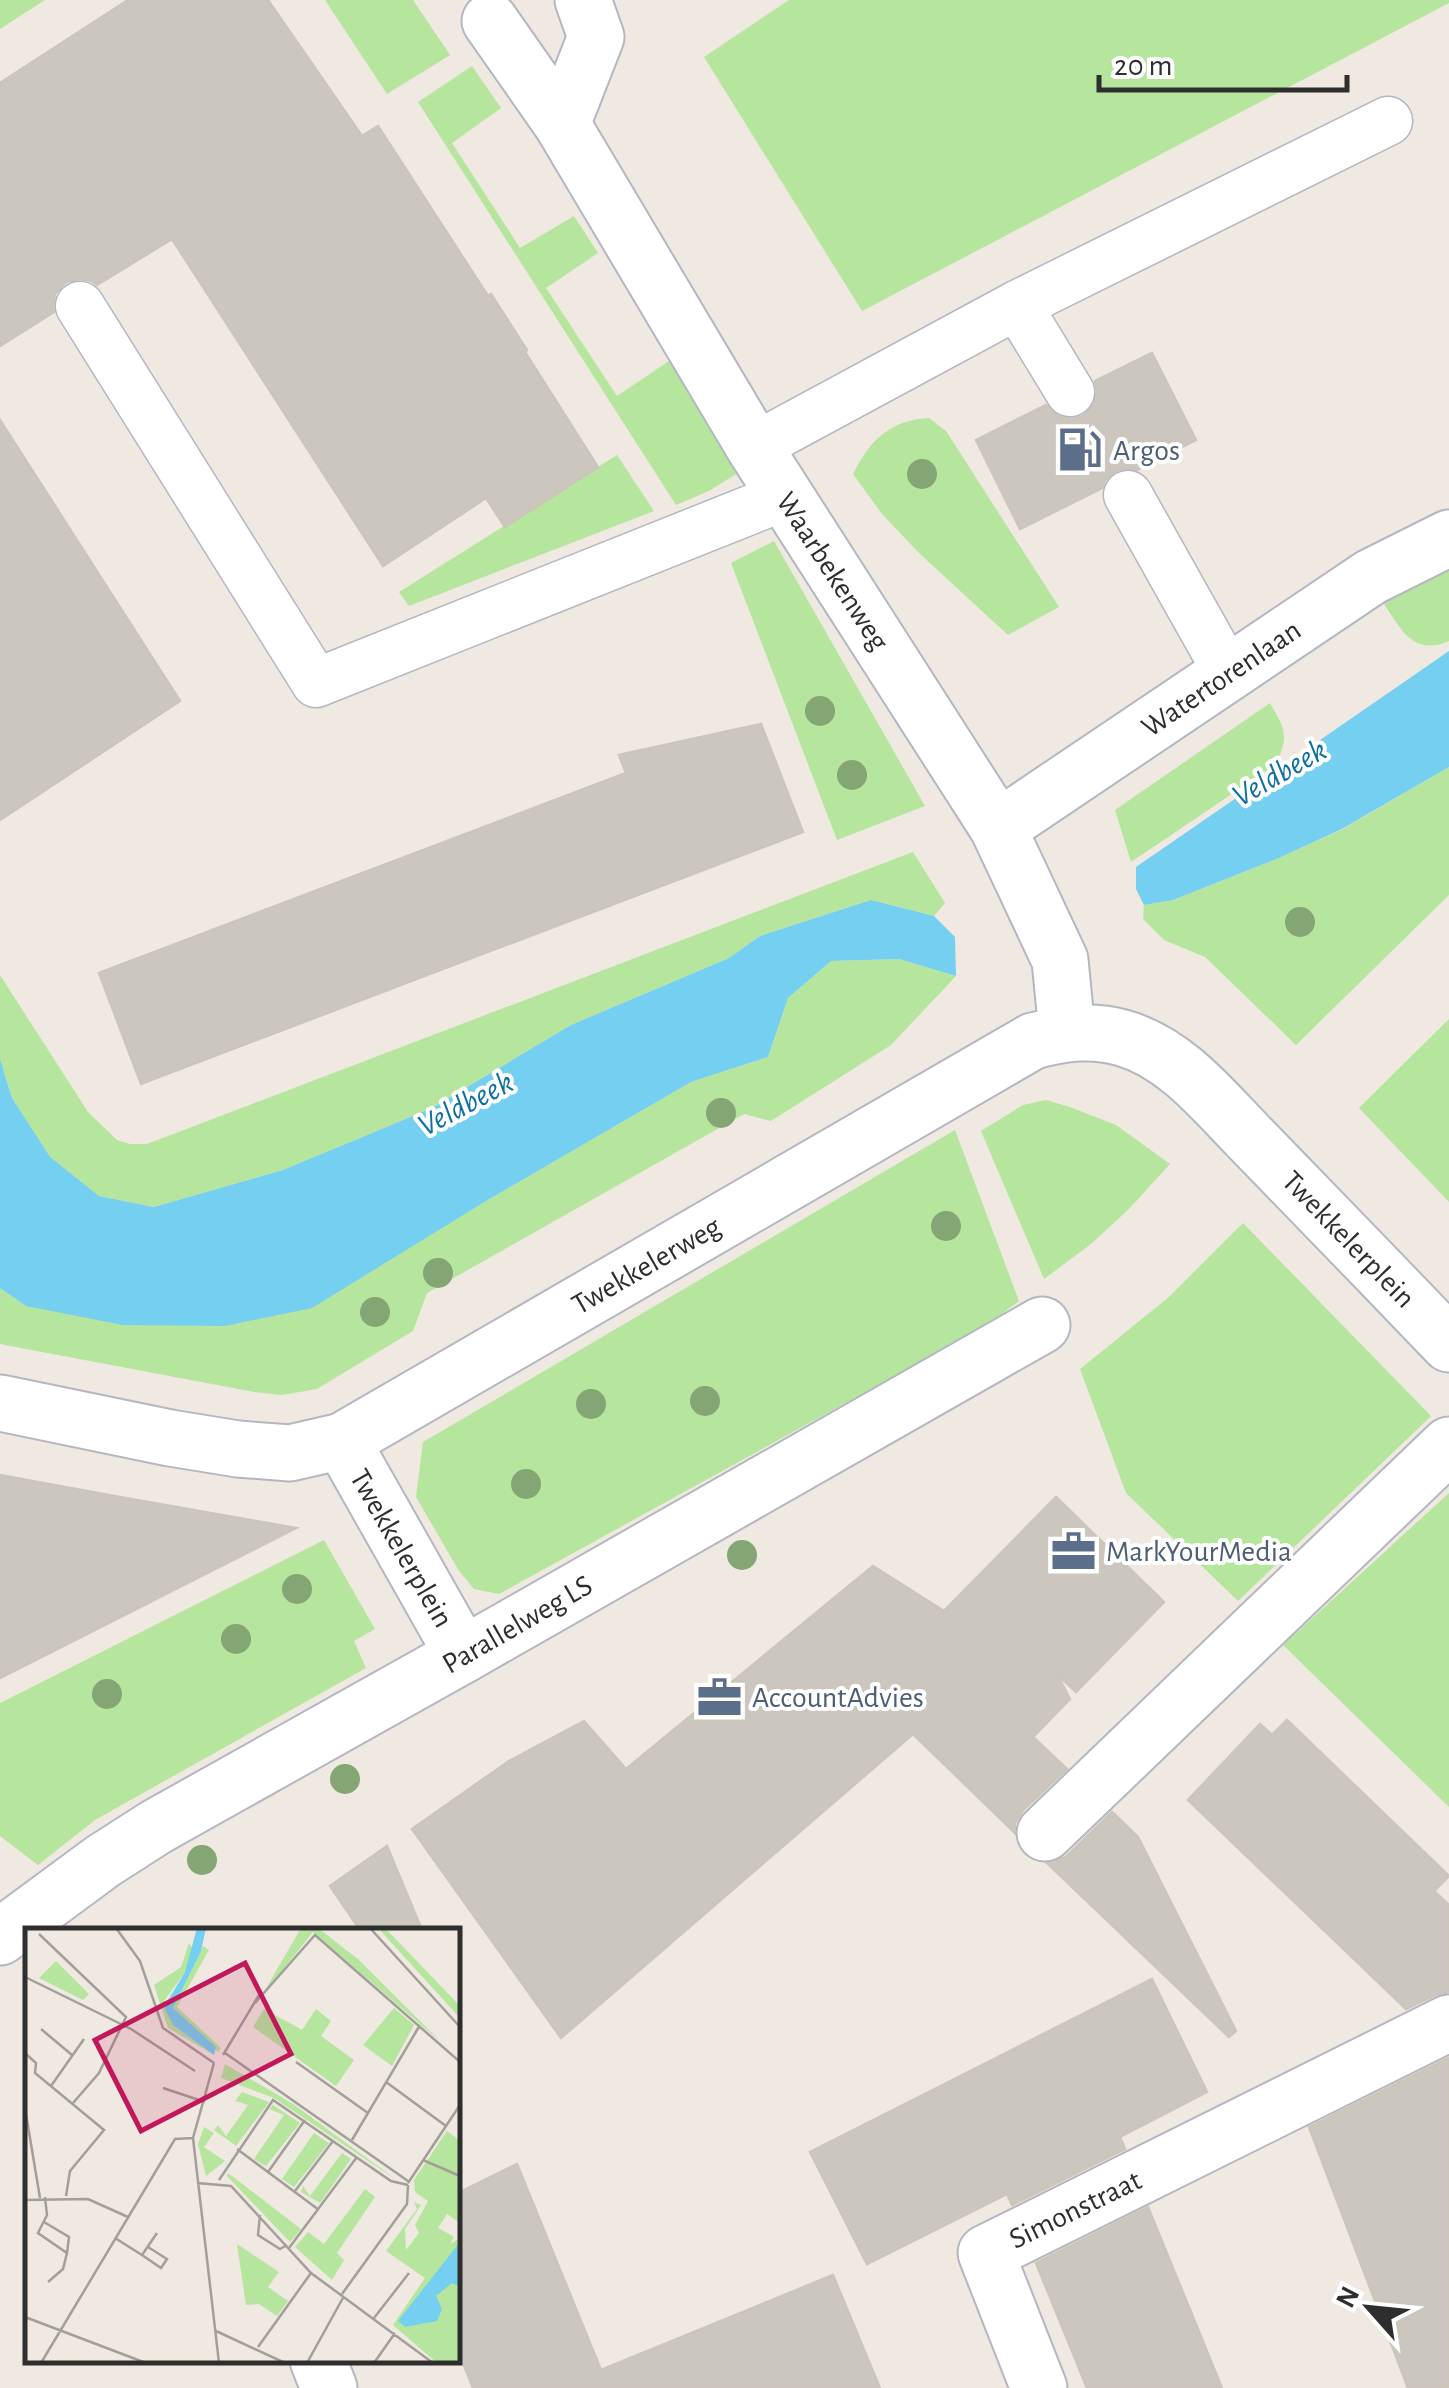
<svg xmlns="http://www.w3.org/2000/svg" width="1449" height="2388" viewBox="0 0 1449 2388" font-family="'Alegreya Sans',sans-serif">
  <rect width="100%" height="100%" fill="#efe9e1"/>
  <!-- green -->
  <g fill="#b6e59e">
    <polygon points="0,0 45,0 0,29"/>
    <polygon points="325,0 413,0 450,55 387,94"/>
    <polygon points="789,0 1449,0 1449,3 862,311 704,57"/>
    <polygon points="472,66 501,108 452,143 520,248 574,216 598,253 546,288 617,396 669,361 736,474 709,491 676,505 418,102"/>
    <path d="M929 418 946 431 1059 607 1008 635 920 554 882 514 853 474C870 440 890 420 929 418Z"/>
    <polygon points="617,455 654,511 409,606 399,592"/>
    <polygon points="774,541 925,806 837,840 731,563"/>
    <path d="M1449 566V641C1412 657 1400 627 1382 601Z"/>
    <path d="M1270 703C1285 729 1290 736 1275 765L1131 862 1115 810Z"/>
    <polygon points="1449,767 1449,895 1296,1045 1205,957 1164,940 1143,919 1144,905 1173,900 1279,858 1343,829"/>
    <polygon points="913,852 945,903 934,916 871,900 760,936 729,958 571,1025 432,1108 283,1170 154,1207 99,1196 49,1157 12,1098 0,1059 0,975 88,1112 117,1140 130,1144 147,1144"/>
    <polygon points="899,959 956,976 891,1045 771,1121 744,1114 427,1293 413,1331 317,1389 282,1395 254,1392 0,1344 0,1288 26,1306 481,1204 691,1082 768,1057 788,998 831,961"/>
    <polygon points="1449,1019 1449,1202 1359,1108"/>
    <polygon points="1046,1100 1070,1107 1116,1125 1170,1164 1129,1209 1091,1244 1044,1279 981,1131 1023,1105"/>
    <polygon points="955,1130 1019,1301 987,1325 499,1594 474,1589 459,1571 416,1497 423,1442"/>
    <polygon points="1243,1223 1431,1416 1238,1601 1126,1493 1080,1369 1169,1297"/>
    <polygon points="1449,1493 1449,1807 1283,1645"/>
    <polygon points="324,1540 375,1629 354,1641 366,1668 95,1820 38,1865 0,1836 0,1703"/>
  </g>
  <!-- water -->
  <g fill="#75cff0">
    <polygon points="1449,651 1449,767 1342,829 1279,858 1173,900 1144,905 1136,889 1136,867"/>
    <polygon points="871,900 934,916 955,937 956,976 899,959 831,961 788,998 768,1057 691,1082 481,1204 312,1308 225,1326 123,1325 26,1306 0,1288 0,1059 12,1098 50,1157 99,1196 154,1207 283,1170 432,1108 571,1025 729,958 760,936"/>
  </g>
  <!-- building -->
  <g fill="#cbc7bf" stroke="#cbc5ba" stroke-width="2.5">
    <polygon points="128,0 268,0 362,136 378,126 488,296 491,294 527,350 525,352 598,467 505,527 486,498 383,566 172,239 97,285 92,281 80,279 66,282 55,294 53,306 54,312 0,346 0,83"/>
    <polygon points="1152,353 1196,440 1137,470 1127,468 1115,471 1105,480 1102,488 1020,529 976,440 1046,405 1058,416 1072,419 1083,416 1094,404 1097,392 1095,381"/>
    <polygon points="0,420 180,701 0,820"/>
    <polygon points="761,724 803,832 141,1084 99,973 626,773 619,755"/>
    <polygon points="0,1475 103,1494 296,1528 0,1678"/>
    <polygon points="1056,1497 1164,1602 1076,1692 1057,1674 1070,1699 1033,1737 1067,1769 1023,1810 1015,1823 1015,1833 913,1734 561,2038 412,1829 509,1761 584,1721 626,1769 873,1566 944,1611"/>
    <polygon points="1287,1720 1449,1876 1434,1891 1449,1905 1449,1992 1435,1995 1406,2009 1188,1800 1260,1724 1272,1735"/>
    <polygon points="1112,1812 1138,1837 1236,2031 1229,2037 1047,1863 1053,1863 1067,1856"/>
    <polygon points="387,1846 422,1930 360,1930 330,1886"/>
    <polygon points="1152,1979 1207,2092 1120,2137 1125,2149 1012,2205 1007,2194 867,2264 810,2152"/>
    <polygon points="1449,2058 1449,2388 1408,2388 1309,2127"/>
    <polygon points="517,2164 601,2370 833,2275 880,2388 473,2388 458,2350 458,2193"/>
    <polygon points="1148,2207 1222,2388 1087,2388 1036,2263"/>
  </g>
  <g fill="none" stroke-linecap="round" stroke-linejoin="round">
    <defs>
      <g id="service">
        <polyline points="1017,305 1070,392"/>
        <polyline points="80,306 316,683 785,496"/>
        <polyline points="754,447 1017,305 1388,121"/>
        <polyline points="1128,495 1228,673"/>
      </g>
      <polyline id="pedestrian" points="1039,2388 986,2253 1449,2023"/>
      <g id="minor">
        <polyline points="490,21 562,124 754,447 998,828 1060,960 1067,1032"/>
        <polyline points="562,124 596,37 583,0"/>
        <polyline points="998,828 1371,577 1449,538"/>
        <path d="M0 1403 170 1438 238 1449 290 1453 342 1441 1033 1041C1064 1033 1091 1029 1123 1038 1175 1053 1211 1098 1247 1135 1315 1205 1382 1274 1449 1344"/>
        <polyline points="342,1441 463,1655"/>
        <polyline points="1045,1833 1449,1445"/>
        <polyline points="0,1937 103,1861 156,1827 463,1655 1042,1325"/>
        <polyline points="318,2360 329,2388"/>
      </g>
    </defs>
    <!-- service casing -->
    <use href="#service" stroke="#b4b7c1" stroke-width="51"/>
    <!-- pedestrian casing -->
    <use href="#pedestrian" stroke="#b4b7c1" stroke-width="59"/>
    <!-- minor casing -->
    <use href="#minor" stroke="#b4b7c1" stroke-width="59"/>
    <!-- service -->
    <use href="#service" stroke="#fff" stroke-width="48"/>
    <!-- pedestrian -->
    <use href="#pedestrian" stroke="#fff" stroke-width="55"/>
    <!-- minor -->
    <use href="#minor" stroke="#fff" stroke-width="55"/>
  </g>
  <!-- trees -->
  <g fill="#84a574">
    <circle cx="922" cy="474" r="15"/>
    <circle cx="820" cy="711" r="15"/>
    <circle cx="852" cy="775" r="15"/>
    <circle cx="1300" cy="922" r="15"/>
    <circle cx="721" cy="1113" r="15"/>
    <circle cx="946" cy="1226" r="15"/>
    <circle cx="438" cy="1273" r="15"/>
    <circle cx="375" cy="1312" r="15"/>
    <circle cx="705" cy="1401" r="15"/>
    <circle cx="591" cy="1404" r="15"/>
    <circle cx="526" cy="1484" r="15"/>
    <circle cx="742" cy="1555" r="15"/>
    <circle cx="297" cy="1589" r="15"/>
    <circle cx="236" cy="1639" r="15"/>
    <circle cx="107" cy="1694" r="15"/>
    <circle cx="345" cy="1779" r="15"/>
    <circle cx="202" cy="1860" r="15"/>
  </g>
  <!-- icons -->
  <defs>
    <symbol id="fuel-bare" viewBox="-9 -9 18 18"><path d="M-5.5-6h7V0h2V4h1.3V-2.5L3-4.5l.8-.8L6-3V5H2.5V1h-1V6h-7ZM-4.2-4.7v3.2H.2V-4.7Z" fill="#5c6f8a" stroke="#fff" stroke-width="2.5" paint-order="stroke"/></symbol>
    <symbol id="office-bare" viewBox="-9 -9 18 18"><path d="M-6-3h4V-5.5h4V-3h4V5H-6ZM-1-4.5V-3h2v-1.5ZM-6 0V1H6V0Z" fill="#5c6f8a" stroke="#fff" stroke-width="2.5" paint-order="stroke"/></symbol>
  </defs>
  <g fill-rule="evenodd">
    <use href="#fuel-bare" x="1048" y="418" width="63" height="63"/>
    <use href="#office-bare" x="1042" y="1520" width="63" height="63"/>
    <use href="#office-bare" x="688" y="1666" width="63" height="63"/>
  </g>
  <g text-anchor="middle" stroke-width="8" stroke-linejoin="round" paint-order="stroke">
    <!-- service labels -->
    <g font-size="30" fill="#4e5e75" stroke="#fff" text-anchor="start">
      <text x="1113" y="460">Argos</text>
      <text x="1106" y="1561">MarkYourMedia</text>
      <text x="752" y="1707">AccountAdvies</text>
    </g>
    <!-- street labels -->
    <g font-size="30" fill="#2e2e2e" stroke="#fff">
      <text transform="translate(833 571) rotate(57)" y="10">Waarbekenweg</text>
      <text transform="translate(1221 678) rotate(-34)" y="10">Watertorenlaan</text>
      <text transform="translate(1349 1239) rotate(46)" y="10">Twekkelerplein</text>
      <text transform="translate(646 1265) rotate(-30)" y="10">Twekkelerweg</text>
      <text transform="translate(402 1548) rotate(60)" y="10">Twekkelerplein</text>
      <text transform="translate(517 1624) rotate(-30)" y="10">Parallelweg LS</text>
      <text transform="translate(1075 2209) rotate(-26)" y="10">Simonstraat</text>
    </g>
    <!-- water labels -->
    <g font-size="32" font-style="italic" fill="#0d6fa3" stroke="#fff">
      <text transform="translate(1279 772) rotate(-30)" y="11">Veldbeek</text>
      <text transform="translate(465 1103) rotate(-28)" y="11">Veldbeek</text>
    </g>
  </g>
  <!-- overview -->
  <g transform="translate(25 1928)">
    <rect width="435" height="435" fill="#efe9e1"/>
    <path d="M276 0H293L334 32 415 113 288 4 236 69ZM353 0H360L435 78V90ZM164 15 168 21 160 44 139 73 148 97 189 127 143 100 129 57 156 39ZM178 18 184 22 152 79 196 120 193 124 148 80ZM31 33 64 66 58 72 14 50ZM369 80 389 97 367 138 338 117ZM239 81 277 102 291 81 306 93 296 108 329 132 311 158 228 99ZM200 136 268 176 373 253 249 170 196 150ZM217 164 244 174 211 218 189 202 193 197 201 208 223 177 210 173ZM248 177 275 195 241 238 229 231 259 187 244 181ZM179 199 189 205 179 219 200 233 181 248 173 216ZM422 203 435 213V295L422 286 413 300 429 309 425 316 435 310V435H412L368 397 400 350 361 323 392 281 389 274 396 277 380 301 381 322 394 305 390 297 403 273 390 264 389 252ZM289 205 304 215 269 259 257 251ZM317 225 326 231 295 275 276 264 278 258 285 268ZM203 245 276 301 265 314 202 248ZM340 261 350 269 312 325 319 332 307 352 270 319 283 304 299 316ZM212 316 254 344 243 359 263 373 252 388 234 376 221 377Z" fill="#b6e59e"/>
    <path d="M172 0H181L176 23 148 80 191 119 189 127 148 97 139 79 160 44ZM435 314V359L427 355 411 368 417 381 412 393 380 399 422 433 373 393Z" fill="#75cff0"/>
    <path fill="none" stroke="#a29e99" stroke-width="2.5" d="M91 0 115 33 138 100 189 135M345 0 435 99M14 6 101 89 74 145 48 175M0 49 106 101 170 143M230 75 290 7 435 134M16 101 47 127M0 125 11 135 10 145 79 202 45 243 41 268M200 125 383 253M198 127 234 67M271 134 343 185M189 135 168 210 194 435M361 154 421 198M26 158 59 111M138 160 180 174M0 180 15 270M327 212 395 97M212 221 294 282M398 232 435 248M243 244 280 192M194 252 248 172 366 253 383 257M172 255 206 258 286 345 408 435M383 255 435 177M270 263 308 213M0 272 63 271 103 289M235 287 233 307 255 321 262 317M19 294 44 309 42 325 13 305 22 287 20 269M90 310 117 327 132 305M264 320 332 229M117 327 136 340 142 331 123 319M23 354 38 341 42 325M317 366 382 276 383 257M0 389 121 435M349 390 384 345M191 403 258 434M233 419 286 345M16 435 150 211 168 210M282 435 319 368M349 435 370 405"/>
    <path fill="#c2185b" fill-opacity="0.15" stroke="#c2185b" stroke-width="5" d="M220 35 266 126 116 203 70 112Z"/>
    <rect width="435" height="435" fill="none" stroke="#2e2e2e" stroke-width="5"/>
  </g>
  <!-- north arrow -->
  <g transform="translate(1369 2308) rotate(297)" stroke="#ffffff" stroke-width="8" paint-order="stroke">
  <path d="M0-8L18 38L0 25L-18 38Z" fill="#2e2e2e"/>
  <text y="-15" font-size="28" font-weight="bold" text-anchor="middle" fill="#2e2e2e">N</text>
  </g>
  <!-- scale -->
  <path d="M1099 75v15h248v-15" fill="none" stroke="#2e2e2e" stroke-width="5"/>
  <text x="1114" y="75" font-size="30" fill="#2e2e2e" stroke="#ffffff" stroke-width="8" paint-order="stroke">20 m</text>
</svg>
